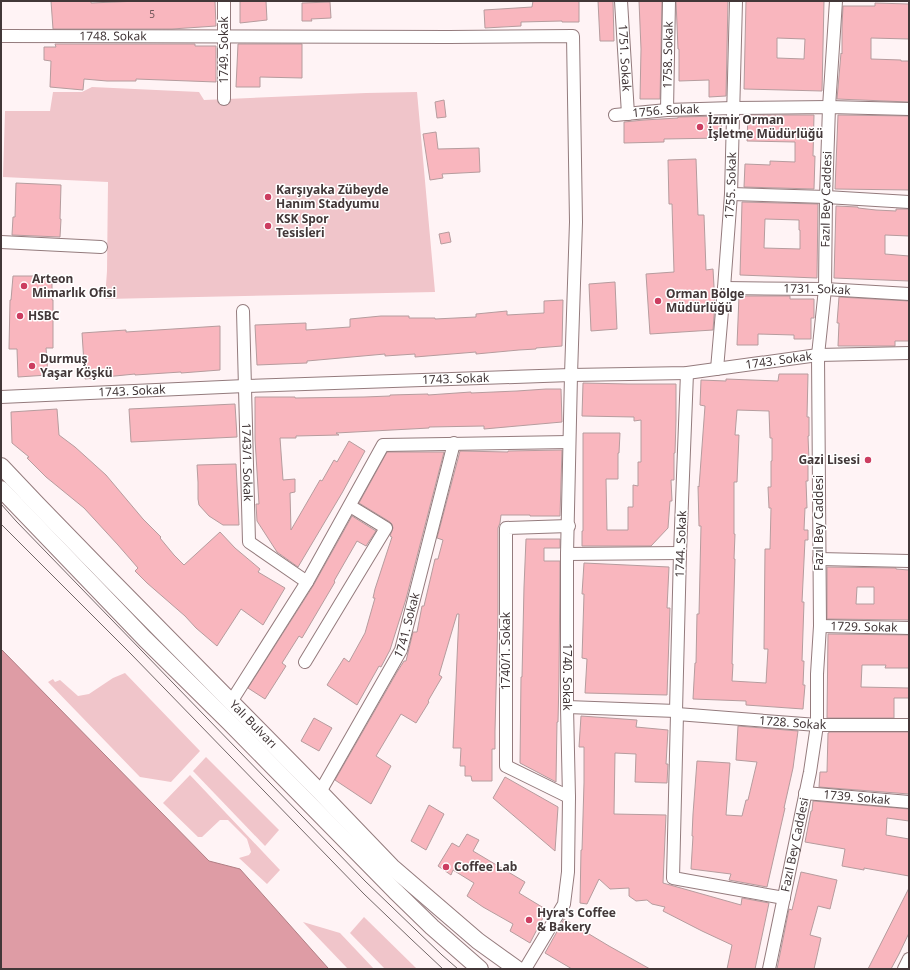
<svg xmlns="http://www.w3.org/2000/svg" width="910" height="970" viewBox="0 0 910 970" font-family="'Noto Sans',sans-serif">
  <rect width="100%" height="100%" fill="#fff3f5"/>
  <!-- green -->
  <g fill="#f0c5ca">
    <polygon points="92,87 199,92 204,100 366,93 417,92 435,292 105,299 107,271 108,182 3,177 5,111 50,111 53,92 82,92"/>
    <polygon points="125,673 200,751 171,782 140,777 48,682 53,679 55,682 60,680 78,696 89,694 113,678"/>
    <polygon points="206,757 279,830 265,846 193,771"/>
    <polygon points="190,775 280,870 267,884 239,858 249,855 251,852 247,839 228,820 220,820 202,837 198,837 163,803"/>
    <polygon points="364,917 417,969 385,969 350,933"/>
    <polygon points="303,922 340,933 374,969 348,969"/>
  </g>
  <!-- water -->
  <polygon fill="#de9ca5" stroke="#af7e84" points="1,649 209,861 240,869 328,968 328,969 1,969"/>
  <!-- building -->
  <g fill="#f9b6be" stroke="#b69c9e" fill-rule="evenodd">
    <polygon points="51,1 91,1 91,3 139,1 215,1 216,26 172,29 53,29"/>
    <polygon points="240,1 266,1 267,20 240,23"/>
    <polygon points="533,1 579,1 579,22 562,22 562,21 521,22 521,26 485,28 484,10 532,7"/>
    <polygon points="598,1 613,1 614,41 600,41"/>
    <polygon points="639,1 662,1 660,99 640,99 641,49"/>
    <polygon points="676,1 728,1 726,96 709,97 709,80 679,81 679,49 678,49"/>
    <path d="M746 1H824L822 91 744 89ZM777 38 805 39 804 59 777 58Z"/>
    <polygon points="330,2 331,18 311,19 312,21 302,21 302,3"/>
    <polygon points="875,3 909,4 909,39 871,38 871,59 901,60 901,61 909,61 909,102 837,99 841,53 842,54 842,26 843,6 875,6"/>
    <polygon points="55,44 195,44 195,46 216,46 216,82 136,79 136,81 107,81 84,79 83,90 50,87 51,61 44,60 44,47 56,47"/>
    <polygon points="238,44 302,44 302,78 260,77 260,87 236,87"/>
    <polygon points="444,100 446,117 437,118 435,102"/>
    <polygon points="748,115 814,115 813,156 815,156 814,189 744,187 745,164 770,165 770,161 795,162 795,142 747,141"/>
    <polygon points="838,115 909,116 909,190 835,189"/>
    <polygon points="721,116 722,138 664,139 664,142 624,143 624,122 644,120 678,118 678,117"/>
    <polygon points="436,132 438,149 479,148 480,172 442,174 443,178 430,180 423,134"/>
    <polygon points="696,159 698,215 704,215 706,270 713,269 715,304 713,330 650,334 646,274 674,272 672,204 669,204 668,160"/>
    <polygon points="16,183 61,185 60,219 61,219 60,237 12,235 13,217 15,217"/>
    <path d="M742 202 818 204 817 278 740 275ZM765 219 799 220V230H800V249L764 248Z"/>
    <polygon points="836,206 858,207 858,208 876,210 896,211 896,209 909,209 909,236 885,235 885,254 909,256 909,281 834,278"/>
    <polygon points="449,232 451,242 441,244 439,234"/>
    <polygon points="13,276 52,276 52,300 53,300 53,348 46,348 48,375 18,377 17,349 9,349 10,300 11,300"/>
    <polygon points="615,282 617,329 591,331 589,284"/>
    <polygon points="739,296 790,296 790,299 814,299 814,318 811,318 811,339 794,339 794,335 758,334 758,345 737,345"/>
    <polygon points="839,297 909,301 909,341 895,341 895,346 838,346 839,323 837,323"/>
    <polygon points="563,300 562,346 536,348 536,349 519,350 476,354 476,352 415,357 415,354 385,356 385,354 307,361 307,363 257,365 255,325 306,323 306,330 350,327 350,319 381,316 409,316 409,318 435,318 435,319 476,317 476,314 507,311 507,315 544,313 544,301"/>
    <polygon points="220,326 220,370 181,373 181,372 135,375 135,374 85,379 82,333 126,330 126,332"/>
    <path d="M779 374H808L807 417H809V436H808L809 460H808V481H806L807 508H805L804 530H808V540H805L802 602H804L802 661H804L803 685H805L803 709 746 705V701L693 699 695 663H696L697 614H699L701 526H699L698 486 699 487 705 406 700 405 701 380 726 381V379L778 381ZM737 410 769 411 770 438H772V461H771V487H768L769 508H771L770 549H765L764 649H768L766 683 732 681 733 664H732L735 559H734L735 534H734V482H737L739 435H735Z"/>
    <polygon points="583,383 628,384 676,384 676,420 675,453 674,453 674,480 671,480 672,501 670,501 668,528 651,546 582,546 582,531 583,531 583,433 620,433 619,453 618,453 618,479 606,479 607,530 628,530 628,507 633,507 633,485 638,486 638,462 641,462 641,420 634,421 634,417 582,416"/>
    <polygon points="546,389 561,389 562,422 484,429 484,426 429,427 429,428 336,433 339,435 296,436 296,438 280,438 283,480 295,479 295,492 290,493 291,530 320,480 322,481 334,460 337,462 349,441 365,451 342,493 298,567 277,552 257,521 256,504 259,504 255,439 255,397 295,397 295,398 364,397 390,396 390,395 428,394 428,395 471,392 471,393 517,391"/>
    <polygon points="235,404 237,437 131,442 129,409"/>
    <polygon points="57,409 59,435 75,447 106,475 143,519 161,537 160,538 174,555 184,565 220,532 235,548 260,569 258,572 285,588 263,625 241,609 217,646 196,628 185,616 147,583 135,571 138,568 118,545 84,508 46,477 27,458 29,457 12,443 11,412"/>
    <polygon points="562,450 560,516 530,516 530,515 501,515 500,523 498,528 498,614 495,731 495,749 492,749 492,781 472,781 471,776 465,776 465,766 460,766 461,748 453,748 459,614 457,614 439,675 442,677 428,701 429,702 416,723 401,714 376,756 391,766 371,804 335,780 397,672 404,661 406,661 413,632 417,632 422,606 424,606 435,559 438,559 443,540 437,538 460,451 508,452 508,451"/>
    <polygon points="387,452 444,452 406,599 390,650 381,667 379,666 357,705 327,685 344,658 349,662 365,633 375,598 373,598 375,589 392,537 390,536 393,528 392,524 390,522 359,503"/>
    <polygon points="236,464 239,525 223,525 209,516 199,505 198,499 198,482 197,465"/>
    <polygon points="352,516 376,531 366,546 357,541 334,581 335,582 302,638 299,636 282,663 286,666 265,699 248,688 313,586"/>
    <polygon points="526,539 560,539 560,548 544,548 544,561 560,561 559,679 558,722 557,722 556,782 520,763 521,677 522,677 524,587"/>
    <polygon points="584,563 669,567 667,608 670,608 667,695 585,693 587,659 582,658 584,594 582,594"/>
    <path d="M827 567 896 568V569L909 570V620L827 619ZM857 587H874V604H856Z"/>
    <polygon points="828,634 909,635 909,668 885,668 886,665 862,665 861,687 909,688 909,698 894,698 894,718 827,718"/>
    <polygon points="581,716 637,720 636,727 668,730 666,764 668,764 667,783 635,782 636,754 615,753 614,814 666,815 663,883 741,905 742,898 769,903 755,969 727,969 732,945 702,931 663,911 665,907 652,904 647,900 636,901 629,896 629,888 610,889 599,879 587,904 580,903 581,850 582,850 584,783 584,747 579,747"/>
    <polygon points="314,718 332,728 319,751 301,741"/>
    <polygon points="738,726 798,731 793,768 784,808 785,808 767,887 729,880 731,874 691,869 693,836 692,836 693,814 697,761 730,763 726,815 742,816 746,800 748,800 757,762 736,760"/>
    <polygon points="830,732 909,732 909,794 819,787 820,772 827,772 828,733"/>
    <polygon points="505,777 558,807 555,851 493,798"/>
    <polygon points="813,801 909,809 909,821 887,818 886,835 909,839 909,876 864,868 864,870 842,866 845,849 805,842 811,811 812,811"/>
    <polygon points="429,805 444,814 426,850 411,841"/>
    <polygon points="467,834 479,840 473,851 525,882 519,893 547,910 530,943 510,931 513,924 483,907 467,896 474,883 453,870 451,875 438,866 452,843 459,847"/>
    <polygon points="801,872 837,880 830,909 818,906 810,935 821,938 814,969 777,969 789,909 792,910"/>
    <polygon points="909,888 909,933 899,954 891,969 868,969"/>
    <polygon points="564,919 609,946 650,969 572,969 567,966 545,953"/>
  </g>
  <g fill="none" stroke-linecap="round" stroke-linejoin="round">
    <defs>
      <g id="minor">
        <polyline points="224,1 224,99"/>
        <path id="s1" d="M621 1 628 114"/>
        <path id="s2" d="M1 36 449 37 573 36 576 222 571 375 567 554V707L569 797 568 872 564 904 525 969"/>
        <path id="s3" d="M667 110 669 1"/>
        <path id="s4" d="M615 115 667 110 733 108 829 107 909 109"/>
        <polyline points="731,194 826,197 909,202"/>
        <polyline points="1,242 101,247"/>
        <path id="s5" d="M724 288 825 289 909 294"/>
        <path id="s6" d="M243 311 249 542 307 582"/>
        <path id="s7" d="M717 369 724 288 731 194 736 1"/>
        <polyline points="687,373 680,553 676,711 677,714 673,878 784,898"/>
        <path id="s8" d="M1 397 245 386 571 375 687 373 818 355 909 353"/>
        <polyline points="569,526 506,528 506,766 569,797"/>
        <polyline points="567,554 680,553"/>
        <polyline points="819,559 909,561"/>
        <path id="s9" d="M820 626 909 628"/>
        <polyline points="305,662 386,528 350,506"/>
        <polyline points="231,702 307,582 383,445 569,442"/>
        <polyline points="567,707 676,711"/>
        <path id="s10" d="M677 714 817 725H909"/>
        <path id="s11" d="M320 792 401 650 454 443"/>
        <path id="s12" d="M805 793 909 802"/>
        <path id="s13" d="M769 969 810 772 817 725V674L820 626 818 355 825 289 826 197 829 107 836 1"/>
        <polyline points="904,969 909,959"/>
      </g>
      <g id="major">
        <path id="s14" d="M1 466 37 504 109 578 320 792 392 867 478 941 517 969"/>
        <polyline points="1,489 145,639 229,722 395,891 432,927 480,969"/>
      </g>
    </defs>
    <!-- minor casing -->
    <use href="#minor" stroke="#947b7d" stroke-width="14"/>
    <!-- major casing -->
    <use href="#major" stroke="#947b7d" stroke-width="18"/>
    <!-- minor -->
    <use href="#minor" stroke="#fff" stroke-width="12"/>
    <!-- major -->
    <use href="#major" stroke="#fff" stroke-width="16"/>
    <!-- tram -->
    <g stroke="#726768" stroke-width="1">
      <polyline points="1,504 16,521 365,881 442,955 458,969"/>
      <polyline points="1,524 131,654 364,894 411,939 443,969"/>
    </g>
  </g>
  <!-- markers -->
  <g fill="#cc3d60" stroke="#fff" stroke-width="1.5">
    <circle cx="700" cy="127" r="4"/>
    <circle cx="268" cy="197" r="4"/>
    <circle cx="268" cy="226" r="4"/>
    <circle cx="24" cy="286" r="4"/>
    <circle cx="658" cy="301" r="4"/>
    <circle cx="20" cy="316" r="4"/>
    <circle cx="32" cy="366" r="4"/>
    <circle cx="868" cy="460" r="4"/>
    <circle cx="446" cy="867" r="4"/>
    <circle cx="529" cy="920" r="4"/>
  </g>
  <g text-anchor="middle" stroke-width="3" stroke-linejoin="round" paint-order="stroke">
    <!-- number labels -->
    <g font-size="10" fill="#70575a">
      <text x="152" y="18">5</text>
    </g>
    <!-- street labels -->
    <g font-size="12" fill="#423738" stroke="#fff">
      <text dy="4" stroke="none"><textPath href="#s2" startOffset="112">1748. Sokak</textPath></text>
      <text transform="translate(224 50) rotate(-90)" y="4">1749. Sokak</text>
      <text dy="4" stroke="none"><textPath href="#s3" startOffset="55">1758. Sokak</textPath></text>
      <text dy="4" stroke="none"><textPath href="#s1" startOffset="57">1751. Sokak</textPath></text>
      <text dy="4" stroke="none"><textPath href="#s4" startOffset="51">1756. Sokak</textPath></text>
      <text dy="4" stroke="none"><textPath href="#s7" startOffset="184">1755. Sokak</textPath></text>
      <text dy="4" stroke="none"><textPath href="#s13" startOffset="775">Fazıl Bey Caddesi</textPath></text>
      <text dy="4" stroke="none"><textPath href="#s5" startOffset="93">1731. Sokak</textPath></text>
      <text dy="4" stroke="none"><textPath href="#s8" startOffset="779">1743. Sokak</textPath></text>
      <text dy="4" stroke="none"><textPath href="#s8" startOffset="455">1743. Sokak</textPath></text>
      <text dy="4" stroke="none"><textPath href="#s8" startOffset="131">1743. Sokak</textPath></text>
      <text dy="4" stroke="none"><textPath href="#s6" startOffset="151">1743/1. Sokak</textPath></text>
      <text transform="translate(819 523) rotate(-90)" y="4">Fazıl Bey Caddesi</text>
      <text transform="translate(681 544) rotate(-88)" y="4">1744. Sokak</text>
      <text dy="4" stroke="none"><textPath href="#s11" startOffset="189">1741. Sokak</textPath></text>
      <text dy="4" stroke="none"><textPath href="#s9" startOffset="44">1729. Sokak</textPath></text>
      <text transform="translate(506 651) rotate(-90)" y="4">1740/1. Sokak</text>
      <text dy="4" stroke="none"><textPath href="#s2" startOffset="1213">1740. Sokak</textPath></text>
      <text dy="4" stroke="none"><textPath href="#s10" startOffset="116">1728. Sokak</textPath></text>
      <text dy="4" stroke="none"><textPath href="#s14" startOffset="361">Yalı Bulvarı</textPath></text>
      <text dy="4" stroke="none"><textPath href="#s12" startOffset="52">1739. Sokak</textPath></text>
      <text dy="4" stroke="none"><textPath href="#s13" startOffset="127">Fazıl Bey Caddesi</textPath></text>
    </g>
    <!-- poi labels -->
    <g font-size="12" font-weight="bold" fill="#423738" stroke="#fff" text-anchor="start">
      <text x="708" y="124">İzmir Orman<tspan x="708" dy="14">İşletme Müdürlüğü</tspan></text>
      <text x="276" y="194">Karşıyaka Zübeyde<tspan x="276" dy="14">Hanım Stadyumu</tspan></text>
      <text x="276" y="223">KSK Spor<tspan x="276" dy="14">Tesisleri</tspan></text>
      <text x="32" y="283">Arteon<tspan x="32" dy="14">Mimarlık Ofisi</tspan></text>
      <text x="666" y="298">Orman Bölge<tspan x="666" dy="14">Müdürlüğü</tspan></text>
      <text x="28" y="320">HSBC</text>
      <text x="40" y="363">Durmuş<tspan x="40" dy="14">Yaşar Köşkü</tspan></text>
      <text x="860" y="464" text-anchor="end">Gazi Lisesi</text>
      <text x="454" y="871">Coffee Lab</text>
      <text x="537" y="917">Hyra's Coffee<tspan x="537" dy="14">&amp; Bakery</tspan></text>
    </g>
  </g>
  <!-- border -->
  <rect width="910" height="970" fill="none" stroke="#423738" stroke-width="4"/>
</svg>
